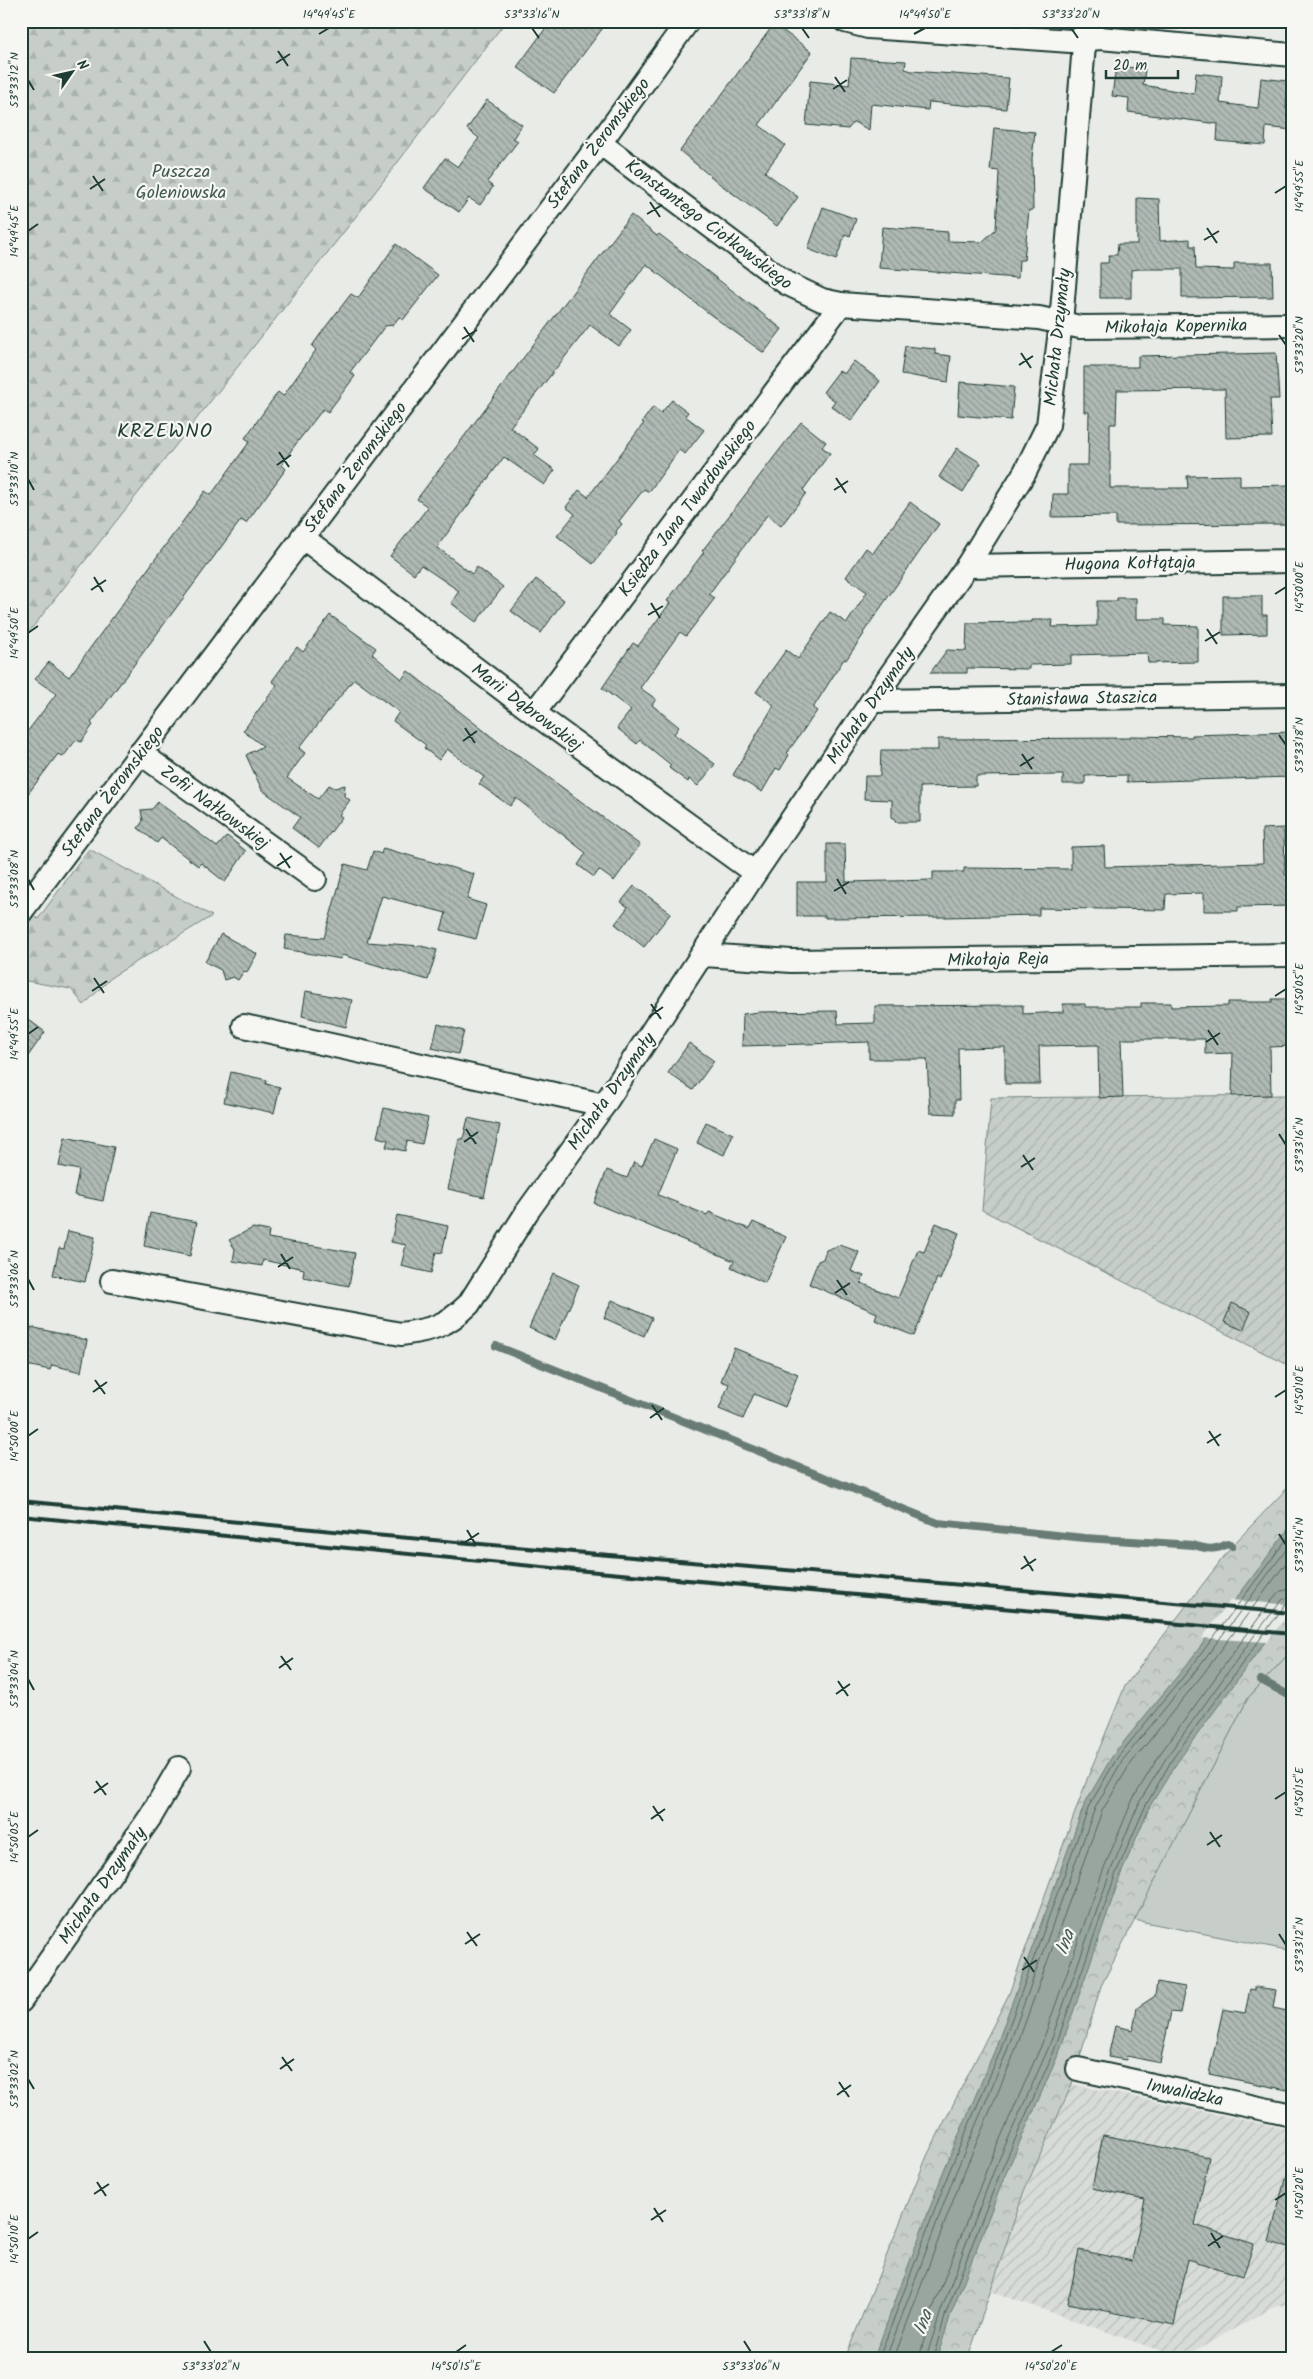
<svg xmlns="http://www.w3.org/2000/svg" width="1313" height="2379" viewBox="0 0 1313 2379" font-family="Kalam,sans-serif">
  <defs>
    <pattern id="industrial-furrows" width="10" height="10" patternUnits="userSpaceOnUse" patternTransform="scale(1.25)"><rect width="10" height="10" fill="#d8dcd8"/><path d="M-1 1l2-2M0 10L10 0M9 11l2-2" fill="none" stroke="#b9beba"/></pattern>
    <pattern id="forest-firs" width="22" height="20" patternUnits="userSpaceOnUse" patternTransform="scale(1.25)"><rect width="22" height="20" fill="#c7cec9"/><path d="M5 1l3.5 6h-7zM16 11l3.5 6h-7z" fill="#aab2ad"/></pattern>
    <pattern id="park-crowns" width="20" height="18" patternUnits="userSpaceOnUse" patternTransform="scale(1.25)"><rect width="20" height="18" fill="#c7cec9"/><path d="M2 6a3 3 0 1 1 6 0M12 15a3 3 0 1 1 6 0" fill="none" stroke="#aab2ad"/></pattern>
    <pattern id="garden-furrows" width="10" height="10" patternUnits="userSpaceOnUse" patternTransform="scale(1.25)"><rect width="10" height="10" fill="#c7cec9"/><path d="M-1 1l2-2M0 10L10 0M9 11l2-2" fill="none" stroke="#aab2ad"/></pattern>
    <pattern id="building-back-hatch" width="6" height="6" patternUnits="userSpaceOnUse" patternTransform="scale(1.25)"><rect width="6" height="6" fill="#b0bab5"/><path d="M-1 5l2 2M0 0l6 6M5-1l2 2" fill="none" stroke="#8f9894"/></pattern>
  </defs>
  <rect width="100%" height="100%" fill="#e9ebe7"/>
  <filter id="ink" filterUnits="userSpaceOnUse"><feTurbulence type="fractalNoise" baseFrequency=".02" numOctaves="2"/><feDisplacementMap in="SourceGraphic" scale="10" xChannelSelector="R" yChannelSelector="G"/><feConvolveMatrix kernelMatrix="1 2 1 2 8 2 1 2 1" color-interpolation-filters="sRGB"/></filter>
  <g filter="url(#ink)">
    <!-- industrial -->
    <polygon fill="url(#industrial-furrows)" points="1072,2084 1292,2130 1292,2304 1274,2307 1181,2358 990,2291 1024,2191"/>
    <!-- grass -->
    <polygon fill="#c7cec9" stroke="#73867e" points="1292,1650 1292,1951 1134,1920 1248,1698"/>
    <!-- forest -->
    <g fill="url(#forest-firs)" stroke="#73867e">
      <polygon points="21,21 506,21 365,205 21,642"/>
      <polygon points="89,849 212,916 113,976 84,1005 71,989 21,980 21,906 38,919"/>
    </g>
    <!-- park -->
    <polygon fill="url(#park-crowns)" stroke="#73867e" points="1292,1483 1292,1650 1248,1698 1101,1986 1072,2084 1024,2191 968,2358 845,2358 927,2156 1009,1994 1089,1774 1125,1686 1232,1546"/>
    <!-- garden -->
    <polygon fill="url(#garden-furrows)" stroke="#73867e" points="1292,1095 1292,1367 982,1210 991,1098"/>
    <!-- water -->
    <polygon fill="#99a6a0" stroke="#687c75" points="1292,1524 1292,1605 1178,1761 1150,1806 1121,1874 1059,2053 1004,2178 951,2314 937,2358 874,2358 944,2170 994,2052 1085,1803 1113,1755 1188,1663"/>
    <!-- pier -->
    <polygon fill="#e9ebe7" points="1230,1600 1292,1605 1292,1609 1267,1642 1202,1638"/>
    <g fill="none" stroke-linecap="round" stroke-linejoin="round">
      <!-- shore -->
      <g stroke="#50675f" stroke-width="1">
        <polyline points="879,2358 949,2172 999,2054 1089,1806 1117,1758 1192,1666 1292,1532"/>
        <polyline points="886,2358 955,2174 1005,2056 1095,1808 1122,1761 1197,1669 1292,1542"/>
        <polyline points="894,2358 962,2177 1012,2059 1102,1811 1129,1766 1203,1674 1292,1555"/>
        <polyline points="919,2358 933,2308 964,2228 986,2171 1041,2046 1104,1868 1133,1799 1162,1751 1274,1597 1281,1591 1292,1589"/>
        <polyline points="926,2358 941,2311 971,2230 993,2173 1048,2049 1111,1870 1140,1801 1168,1755 1254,1636 1282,1600 1292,1596"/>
        <polyline points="933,2358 946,2313 977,2232 999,2176 1054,2051 1116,1873 1146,1805 1173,1758 1285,1605 1292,1602"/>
      </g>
      <!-- stream -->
      <g stroke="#687c75" stroke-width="8">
        <path d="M496 1346 938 1523 1085 1538 1193 1545C1206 1549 1215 1551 1227 1544L1232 1546"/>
        <polyline points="1261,1680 1292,1697"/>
      </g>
    </g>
    <!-- building -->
    <g fill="url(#building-back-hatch)" stroke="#1f3d34">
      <polygon points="551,21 608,21 554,93 517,67"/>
      <polygon points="774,24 812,52 759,125 785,145 765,172 798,197 777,226 720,184 680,151"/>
      <polygon points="851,58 906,61 905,69 912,71 1009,78 1006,109 929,102 928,110 871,104 869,130 854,122 848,129 806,125 810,81 849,85"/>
      <polygon points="1116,66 1145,69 1143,85 1194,94 1196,73 1222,76 1220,103 1258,108 1261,78 1288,81 1286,109 1292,110 1292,130 1266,127 1265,145 1217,141 1218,124 1128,112 1129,98 1112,96"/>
      <polygon points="487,100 522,125 513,138 518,141 487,182 493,187 480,205 469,198 459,212 424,188 445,158 458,167 468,153 479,138 467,129"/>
      <polygon points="994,128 1035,132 1032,158 1033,210 1029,210 1024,260 1019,260 1018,278 879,268 882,227 948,232 948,241 982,242 996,229 999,173 999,171 990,170"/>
      <polygon points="1137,198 1159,199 1160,241 1190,239 1190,246 1195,246 1196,269 1234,270 1234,263 1272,263 1273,297 1182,298 1182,269 1140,269 1131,270 1131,298 1100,298 1100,263 1108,263 1109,255 1117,255 1118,244 1137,244"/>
      <polygon points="823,207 856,219 850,236 845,234 836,260 808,249"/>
      <polygon points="631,215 657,236 659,234 782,329 764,353 711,315 646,264 610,314 631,330 619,346 590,325 510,427 539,449 534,455 555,470 544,485 504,457 437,547 472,574 477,567 503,587 476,622 451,603 459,591 421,565 414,574 390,556 428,507 417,499"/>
      <polygon points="396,244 438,275 403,320 399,317 393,325 385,326 350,372 355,376 328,412 323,409 292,449 282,465 286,469 246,523 241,520 91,723 93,725 81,742 76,740 63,757 58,754 21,803 21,740 56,694 35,679 49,662 69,677 205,491 211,495 250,441 245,438 278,392 283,396 316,350 312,346 324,329 351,294 358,298"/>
      <polygon points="905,346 935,349 935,354 951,356 948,382 901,374"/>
      <polygon points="1276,353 1279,399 1270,399 1272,437 1226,438 1225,389 1117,390 1116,424 1110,424 1110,488 1188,488 1187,476 1240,475 1240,486 1292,485 1292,524 1116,525 1116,516 1052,517 1053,494 1068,494 1068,465 1088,465 1089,412 1084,412 1084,367 1138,367 1138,356"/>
      <polygon points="854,361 880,381 851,421 831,406 835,401 823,392 839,371 844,374"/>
      <polygon points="960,382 1014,387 1011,420 958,415"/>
      <polygon points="672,400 688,412 685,416 704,430 685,454 679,450 649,492 644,489 619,521 622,524 616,531 617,533 593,564 557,536 575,514 566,507 579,490 588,497 644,423 642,422 653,407 661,413"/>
      <polygon points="801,422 826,442 822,447 830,453 803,490 806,493 781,526 767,515 709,594 715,598 686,636 680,632 640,688 656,699 652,705 679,727 674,734 715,764 698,786 689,779 688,782 669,768 671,765 640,740 637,744 617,728 631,710 602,688 633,643 638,646 670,603 667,601 704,552 702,551"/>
      <polygon points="957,448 981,463 963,492 939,477"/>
      <polygon points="910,502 939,524 863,633 864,634 846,660 844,659 813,708 817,711 787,753 789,755 780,770 776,768 762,792 733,775 774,705 756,692 786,650 798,659 830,612 847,623 867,592 846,577 866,548 873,553"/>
      <polygon points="536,579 564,600 541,633 511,611"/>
      <polygon points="1223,596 1262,596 1262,615 1267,615 1267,634 1223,635"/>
      <polygon points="1117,598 1136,598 1136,619 1165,619 1165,625 1198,626 1198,662 1148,663 1147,653 1071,655 1071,664 1029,665 1029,669 967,668 967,673 930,673 947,650 966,651 967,623 1032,622 1032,620 1053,620 1052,627 1097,626 1097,601 1117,601"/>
      <polygon points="330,615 376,648 372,654 402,679 408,671 506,748 521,757 640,845 614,881 599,870 594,877 578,865 586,853 516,798 510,806 479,784 484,777 447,749 439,760 424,748 426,745 393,721 399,712 354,679 299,748 305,753 287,778 318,799 329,785 335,788 345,785 344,796 350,800 339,815 342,817 319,848 292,828 300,817 262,790 246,755 263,746 243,731 277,685 272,681 297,647 303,652"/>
      <polygon points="1292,732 1292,777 1127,782 1127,775 1085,776 1085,784 1063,784 1063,775 976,776 976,786 920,787 920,822 895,822 895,818 892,818 892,800 864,799 865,776 880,776 881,750 938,750 938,739 1130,738 1130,736 1192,737 1192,735"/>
      <polygon points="158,802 217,847 227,836 246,851 225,882 201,863 198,866 161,838 157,843 138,828 143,821 141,810 152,809"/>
      <polygon points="1284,828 1285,875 1292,875 1292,906 1238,907 1238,911 1204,911 1204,893 1166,894 1165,910 1039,908 1039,915 945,917 825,918 825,916 797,916 797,882 827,882 827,844 845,844 846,882 933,880 933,872 964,872 964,868 1071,869 1071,847 1104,846 1105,867 1263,863 1262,829"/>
      <polygon points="383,848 474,874 467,899 486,905 476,939 441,930 446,913 382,896 367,942 421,946 437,950 428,980 342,955 341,959 284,949 286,935 324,938 345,864 367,870 373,851 381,854"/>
      <polygon points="634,886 671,913 644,947 615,924 628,907 621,902"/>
      <polygon points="221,934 257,954 247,972 244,971 238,980 233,977 224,980 221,970 205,962"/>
      <polygon points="306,991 352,1000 346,1027 302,1016"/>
      <polygon points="1272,999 1292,999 1292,1046 1270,1047 1271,1095 1232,1096 1233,1053 1205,1054 1205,1039 1121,1039 1123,1097 1099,1098 1098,1045 1039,1046 1040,1084 1005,1084 1005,1047 958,1048 959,1100 955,1100 955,1114 930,1113 927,1059 869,1059 869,1042 742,1046 743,1014 759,1012 837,1011 838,1024 875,1023 875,1006 1023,1005 1023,1014 1063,1012 1063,1004 1085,1004 1085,1007 1141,1007 1141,1003 1171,1003 1171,1007 1228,1006 1228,1002 1272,1002"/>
      <polygon points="21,1014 45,1032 21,1066"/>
      <polygon points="438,1024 464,1031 458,1054 432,1048"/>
      <polygon points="689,1043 714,1061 693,1090 668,1073"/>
      <polygon points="231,1072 267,1080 266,1084 280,1087 274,1113 224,1102"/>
      <polygon points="384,1108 428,1118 422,1144 407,1141 405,1151 386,1147 388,1140 377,1137"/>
      <polygon points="468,1118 500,1125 484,1197 448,1189 459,1139 463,1139"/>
      <polygon points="706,1122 733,1134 724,1155 697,1143"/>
      <polygon points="65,1137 114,1147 103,1201 74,1195 79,1170 59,1166"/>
      <polygon points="654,1139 677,1149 658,1195 707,1215 709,1212 749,1229 753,1222 786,1237 765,1283 731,1267 734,1261 594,1203 607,1170 627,1178 634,1162 642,1166"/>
      <polygon points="150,1213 197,1222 190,1256 144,1246"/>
      <polygon points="397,1215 448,1226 442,1253 436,1252 431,1273 401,1266 406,1245 391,1242"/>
      <polygon points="936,1223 959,1233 940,1280 937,1278 914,1336 875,1320 877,1313 809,1284 818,1261 823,1259 826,1250 840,1245 859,1252 851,1271 864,1276 861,1283 898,1298 918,1250 924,1252"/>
      <polygon points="253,1228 269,1231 268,1238 355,1253 349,1286 303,1277 304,1269 263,1260 262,1266 233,1261 235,1249 229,1240"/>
      <polygon points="68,1231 95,1237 85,1282 53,1275 59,1248 64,1249"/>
      <polygon points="553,1273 579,1285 555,1340 529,1328"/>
      <polygon points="612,1300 652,1318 644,1336 604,1318"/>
      <polygon points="1232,1303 1251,1312 1243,1330 1224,1322"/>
      <polygon points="31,1327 87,1340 81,1372 52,1365 50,1370 22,1364"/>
      <polygon points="734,1348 798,1374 785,1407 754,1394 743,1419 719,1409 729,1384 721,1381"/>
      <polygon points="1157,1982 1185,1987 1180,2013 1171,2012 1160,2063 1127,2056 1126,2060 1108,2057 1115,2026 1133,2030 1137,2008 1155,1996"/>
      <polygon points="1255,1987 1276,1990 1273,2008 1292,2012 1292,2091 1209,2074 1223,2009 1245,2013 1250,1989 1255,1990"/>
      <polygon points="1103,2135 1209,2157 1195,2225 1254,2244 1243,2276 1188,2259 1174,2325 1068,2303 1079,2250 1132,2261 1145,2199 1092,2188"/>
      <polygon points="1285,2179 1292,2179 1292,2248 1269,2242"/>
    </g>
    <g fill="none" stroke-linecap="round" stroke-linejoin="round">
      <defs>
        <g id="street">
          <polyline points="845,21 868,27 1070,41 1100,38 1292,55"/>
          <polyline points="600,143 786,283 822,300 841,304 1039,318 1080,327 1292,325"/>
          <polyline points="302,537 534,713 755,873"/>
          <polyline points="967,566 1292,561"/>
          <polyline points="872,701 1292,695"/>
          <polyline points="534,713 841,304"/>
          <polyline points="140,753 315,879"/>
          <polyline points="21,912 600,143 688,21"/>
          <polyline points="704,955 791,961 1292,955"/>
          <polyline points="244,1026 604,1105"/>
          <path d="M112 1281 401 1334C431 1330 447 1326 469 1304L527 1212 604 1105 755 873 872 701 967 566 1025 472 1048 425 1061 323 1086 21"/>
          <polyline points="21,2001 151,1816 179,1768"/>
          <polyline points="1078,2069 1292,2115"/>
        </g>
      </defs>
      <!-- street casing -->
      <use href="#street" stroke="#1f3d34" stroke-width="26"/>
      <!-- street -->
      <use href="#street" stroke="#f6f6f2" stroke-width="22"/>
      <!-- rail -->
      <g stroke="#1f3d34" stroke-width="4">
        <polyline points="21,1501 374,1535 1292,1613"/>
        <polyline points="21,1516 542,1567 1292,1634"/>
      </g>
    </g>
  </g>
  <!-- ticks -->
  <path fill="none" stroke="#1f3d34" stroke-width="2" d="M532 28 539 38M802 28 809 38M1071 28 1078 38M319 34 329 28M914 34 925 28M278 51 288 66M276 63 290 54M835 77 845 92M28 80 34 90M833 89 847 80M93 176 103 191M90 189 105 179M1275 193 1286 186M650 202 660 217M647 214 662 205M1207 228 1217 243M28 231 38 224M1204 240 1219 231M464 327 474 342M1279 335 1286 345M462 339 477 330M1021 353 1031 368M1019 365 1033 356M279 452 289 467M277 465 291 455M836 478 846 493M28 479 34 490M834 490 848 481M94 577 103 592M91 590 106 580M1275 594 1286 587M651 603 660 618M648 615 663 606M1207 629 1217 644M28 633 38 626M1205 641 1220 632M465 728 475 743M1279 735 1286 745M463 741 477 731M1022 754 1032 769M1020 766 1034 757M280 853 290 868M277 866 292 856M28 879 34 890M837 879 846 894M834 891 849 882M94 978 104 993M92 991 107 981M1275 996 1286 989M651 1004 661 1019M649 1017 663 1007M1208 1030 1218 1045M28 1034 38 1027M1206 1042 1220 1033M466 1129 476 1144M1279 1134 1286 1145M464 1142 478 1132M1023 1155 1033 1170M1021 1167 1035 1158M281 1254 290 1269M278 1267 293 1257M28 1279 34 1290M837 1280 847 1295M835 1293 850 1283M95 1380 105 1394M93 1392 107 1382M1275 1397 1286 1390M652 1405 662 1420M650 1418 664 1408M1209 1431 1219 1446M28 1436 38 1429M1207 1443 1221 1434M467 1530 476 1545M1279 1534 1286 1545M464 1543 479 1533M1024 1556 1033 1571M1021 1569 1036 1559M281 1656 291 1670M279 1668 293 1658M28 1679 34 1690M838 1681 848 1696M836 1694 850 1684M96 1781 106 1795M94 1793 108 1783M1275 1799 1286 1792M653 1806 663 1821M651 1819 665 1809M1210 1832 1220 1847M28 1837 38 1830M1207 1845 1222 1835M467 1932 477 1946M1279 1934 1286 1945M465 1944 480 1934M1024 1957 1034 1972M1022 1970 1037 1960M282 2057 292 2071M280 2069 294 2059M28 2079 34 2089M839 2082 849 2097M837 2095 851 2085M97 2182 106 2196M94 2194 109 2184M1275 2200 1286 2193M654 2208 663 2222M651 2220 666 2210M1211 2233 1220 2248M28 2239 38 2232M1208 2246 1223 2236M204 2341 211 2352M744 2341 751 2352M456 2352 466 2345M1051 2352 1062 2345"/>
  <g text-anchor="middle" stroke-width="4.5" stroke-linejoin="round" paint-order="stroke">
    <!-- street labels -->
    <g font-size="18" fill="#1f3d34" stroke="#f6f6f2">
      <text transform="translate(598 143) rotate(-53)" y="6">Stefana Żeromskiego</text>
      <text transform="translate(709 224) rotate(37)" y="6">Konstantego Ciołkowskiego</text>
      <text transform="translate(1176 326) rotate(-1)" y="6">Mikołaja Kopernika</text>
      <text transform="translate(1057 337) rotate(-84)" y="6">Michała Drzymały</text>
      <text transform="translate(355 467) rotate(-53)" y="6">Stefana Żeromskiego</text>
      <text transform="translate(687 508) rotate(-53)" y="6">Księdza Jana Twardowskiego</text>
      <text transform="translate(1130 563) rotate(-1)" y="6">Hugona Kołłątaja</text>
      <text transform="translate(1082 698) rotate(-1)" y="6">Stanisława Staszica</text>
      <text transform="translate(870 705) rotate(-55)" y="6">Michała Drzymały</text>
      <text transform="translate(527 707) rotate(37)" y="6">Marii Dąbrowskiej</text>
      <text transform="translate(112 791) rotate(-53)" y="6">Stefana Żeromskiego</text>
      <text transform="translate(215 807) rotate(36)" y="6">Zofii Nałkowskiej</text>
      <text transform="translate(998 959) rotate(-1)" y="6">Mikołaja Reja</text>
      <text transform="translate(611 1091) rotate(-55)" y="6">Michała Drzymały</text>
      <text transform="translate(102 1885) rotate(-55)" y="6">Michała Drzymały</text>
      <text transform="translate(1185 2092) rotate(12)" y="6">Inwalidzka</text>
    </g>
    <!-- park labels -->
    <g font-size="18" fill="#415a52" stroke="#f6f6f2">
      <text x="181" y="177">Puszcza<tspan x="181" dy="21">Goleniowska</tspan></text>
    </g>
    <!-- water labels -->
    <g font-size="19" font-style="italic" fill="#445c54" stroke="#f6f6f2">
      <text transform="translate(1064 1942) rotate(-70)" y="7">Ina</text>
      <text transform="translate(922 2322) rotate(-70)" y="7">Ina</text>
    </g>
    <!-- quarter labels -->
    <g font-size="20" letter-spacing="1" fill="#1f3d34" stroke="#f6f6f2">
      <text x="165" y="437">KRZEWNO</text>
    </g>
  </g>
  <!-- margin -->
  <rect width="1313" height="2379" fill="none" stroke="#f6f6f2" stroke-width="55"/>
  <!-- north arrow -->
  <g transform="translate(72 72) rotate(56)" stroke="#f6f6f2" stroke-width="4" paint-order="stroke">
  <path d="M0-4L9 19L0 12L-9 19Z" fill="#1f3d34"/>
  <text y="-8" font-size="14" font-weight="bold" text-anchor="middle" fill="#1f3d34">N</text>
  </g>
  <!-- scale -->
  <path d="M1106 70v8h72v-8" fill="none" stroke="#1f3d34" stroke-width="2.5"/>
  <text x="1113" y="70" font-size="15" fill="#1f3d34" stroke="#f6f6f2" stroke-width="4" paint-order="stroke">20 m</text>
  <rect x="28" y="28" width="1258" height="2324" fill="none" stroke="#1f3d34" stroke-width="2"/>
  <g font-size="12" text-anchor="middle" fill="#1f3d34">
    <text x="329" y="18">14°49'45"E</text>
    <text x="532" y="18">53°33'16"N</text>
    <text x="802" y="18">53°33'18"N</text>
    <text x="925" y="18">14°49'50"E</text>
    <text x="1071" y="18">53°33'20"N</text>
    <text transform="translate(14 80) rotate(-90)" y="4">53°33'12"N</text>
    <text transform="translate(1299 186) rotate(-90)" y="4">14°49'55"E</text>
    <text transform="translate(14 231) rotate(-90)" y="4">14°49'45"E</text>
    <text transform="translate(1299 345) rotate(-90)" y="4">53°33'20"N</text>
    <text transform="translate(14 479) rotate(-90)" y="4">53°33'10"N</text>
    <text transform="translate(1299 587) rotate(-90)" y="4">14°50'00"E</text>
    <text transform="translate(14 633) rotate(-90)" y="4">14°49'50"E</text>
    <text transform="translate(1299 745) rotate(-90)" y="4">53°33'18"N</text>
    <text transform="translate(14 879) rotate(-90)" y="4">53°33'08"N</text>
    <text transform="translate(1299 989) rotate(-90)" y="4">14°50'05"E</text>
    <text transform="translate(14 1034) rotate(-90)" y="4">14°49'55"E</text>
    <text transform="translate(1299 1145) rotate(-90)" y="4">53°33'16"N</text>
    <text transform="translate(14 1279) rotate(-90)" y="4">53°33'06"N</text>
    <text transform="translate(1299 1390) rotate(-90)" y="4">14°50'10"E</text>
    <text transform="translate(14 1436) rotate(-90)" y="4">14°50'00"E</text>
    <text transform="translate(1299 1545) rotate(-90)" y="4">53°33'14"N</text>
    <text transform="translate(14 1679) rotate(-90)" y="4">53°33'04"N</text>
    <text transform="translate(1299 1792) rotate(-90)" y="4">14°50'15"E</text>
    <text transform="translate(14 1837) rotate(-90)" y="4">14°50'05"E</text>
    <text transform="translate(1299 1945) rotate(-90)" y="4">53°33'12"N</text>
    <text transform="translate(14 2079) rotate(-90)" y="4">53°33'02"N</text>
    <text transform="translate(1299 2193) rotate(-90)" y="4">14°50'20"E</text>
    <text transform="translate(14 2239) rotate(-90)" y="4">14°50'10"E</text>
    <text x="211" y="2370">53°33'02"N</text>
    <text x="456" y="2370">14°50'15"E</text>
    <text x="751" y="2370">53°33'06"N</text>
    <text x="1051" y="2370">14°50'20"E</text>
  </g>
</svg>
